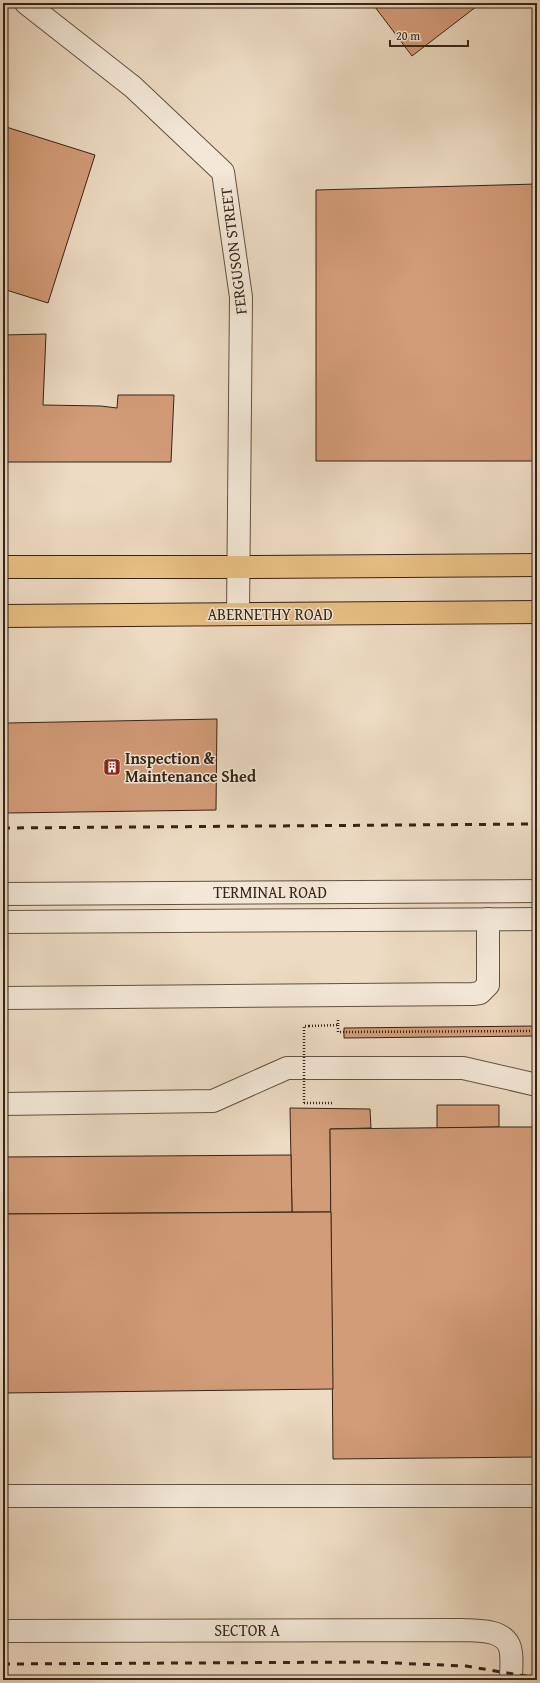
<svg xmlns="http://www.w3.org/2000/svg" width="540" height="1683" viewBox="0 0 540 1683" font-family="'Gentium Book Plus',serif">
  <rect width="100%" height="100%" fill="#eddbc3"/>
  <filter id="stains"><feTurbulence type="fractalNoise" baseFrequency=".005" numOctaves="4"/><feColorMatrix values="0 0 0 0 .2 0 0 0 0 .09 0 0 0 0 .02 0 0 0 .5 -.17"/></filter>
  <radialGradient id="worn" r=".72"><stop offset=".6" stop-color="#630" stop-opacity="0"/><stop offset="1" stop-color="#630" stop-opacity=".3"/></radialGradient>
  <!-- building -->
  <g fill="#d39c78" stroke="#352317">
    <polygon points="372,3 481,3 412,56"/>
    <polygon points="3,126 95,155 48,303 3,289"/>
    <polygon points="537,184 537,461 316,461 316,190"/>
    <polygon points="46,334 43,405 101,406 117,408 118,395 174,395 171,462 3,462 3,335"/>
    <polygon points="217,719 216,810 7,813 7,723"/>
    <polygon points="537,1026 537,1036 344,1038 344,1028"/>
    <polygon points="437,1105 499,1105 499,1127 437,1128"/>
    <polygon points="290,1108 370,1109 371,1128 330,1129 331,1212 292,1212"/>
    <polygon points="499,1127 537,1127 537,1457 333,1459 330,1129"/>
    <polygon points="291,1155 292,1212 3,1214 3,1157"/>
    <polygon points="331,1212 333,1389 3,1393 3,1214"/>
  </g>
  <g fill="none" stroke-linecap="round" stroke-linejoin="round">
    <defs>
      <g id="minor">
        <polyline points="26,3 133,87 223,172 241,297 238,614"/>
        <polyline points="3,894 537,891"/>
        <polyline points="3,922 537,919"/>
        <polyline points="3,998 473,994 480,993 488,985 488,919"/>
        <polyline points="3,1104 213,1101 287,1068 463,1068 537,1085"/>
        <polyline points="3,1496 537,1496"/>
        <path d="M3 1631 462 1630C477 1631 501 1629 509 1645 513 1654 511 1670 511 1680"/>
      </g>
      <g id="major">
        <polyline points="3,567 239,567 537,565"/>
        <polyline points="3,616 537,612"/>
      </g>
    </defs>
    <!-- minor casing -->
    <use href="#minor" stroke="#635142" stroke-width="24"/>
    <!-- major casing -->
    <use href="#major" stroke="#352317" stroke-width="24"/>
    <!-- path -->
    <g stroke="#352317" stroke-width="2.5" stroke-dasharray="1 2" stroke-linecap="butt">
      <polyline points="338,1025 338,1032 537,1031"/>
      <polyline points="309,1026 338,1025 338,1018"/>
      <polyline points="304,1103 333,1103"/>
    </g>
    <!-- minor -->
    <use href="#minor" stroke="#f3e8d8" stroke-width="22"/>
    <!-- major -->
    <use href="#major" stroke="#e6be82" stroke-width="22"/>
    <!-- rail -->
    <g stroke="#352317" stroke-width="3" stroke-dasharray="7 7" stroke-linecap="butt">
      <polyline points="3,828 537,824"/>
      <polyline points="3,1664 369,1662 466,1666 537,1678"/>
    </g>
    <!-- path-bridge -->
    <polyline stroke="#352317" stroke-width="2.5" stroke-dasharray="1 2" stroke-linecap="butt" points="304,1103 304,1026 309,1026"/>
  </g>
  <!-- icons -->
  <defs>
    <symbol id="building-square" viewBox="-11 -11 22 22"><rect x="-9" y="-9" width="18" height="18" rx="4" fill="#8f2418" stroke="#f3e8d8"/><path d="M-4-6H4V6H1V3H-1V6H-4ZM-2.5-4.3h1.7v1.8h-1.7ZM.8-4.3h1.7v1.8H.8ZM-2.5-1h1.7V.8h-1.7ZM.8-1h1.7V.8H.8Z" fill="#fff"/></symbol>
  </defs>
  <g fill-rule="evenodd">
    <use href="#building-square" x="102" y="757" width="20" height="20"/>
  </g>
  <g text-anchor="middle" stroke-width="3" stroke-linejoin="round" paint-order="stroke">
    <!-- street labels -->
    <g font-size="16" fill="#352317" stroke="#f3e8d8">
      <text transform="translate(233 251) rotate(-97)" y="6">FERGUSON STREET</text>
      <text x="270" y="620">ABERNETHY ROAD</text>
      <text x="270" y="898">TERMINAL ROAD</text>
      <text x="247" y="1636">SECTOR A</text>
    </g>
    <!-- poi labels -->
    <g font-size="16" font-weight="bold" fill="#352317" stroke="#f3e8d8" text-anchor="start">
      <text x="125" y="764">Inspection &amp;<tspan x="125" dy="18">Maintenance Shed</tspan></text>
    </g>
  </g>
  <!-- margin -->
  <rect width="540" height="1683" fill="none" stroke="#eddbc3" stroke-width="16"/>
  <rect x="4" y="4" width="532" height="1675" fill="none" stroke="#352317" stroke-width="2"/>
  <rect x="8" y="8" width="524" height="1667" fill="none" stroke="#352317"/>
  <!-- scale -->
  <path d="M390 40v6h78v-6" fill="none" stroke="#352317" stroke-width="2"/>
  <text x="396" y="40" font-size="12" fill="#352317" stroke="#f3e8d8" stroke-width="3" paint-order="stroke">20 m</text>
  <rect width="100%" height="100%" filter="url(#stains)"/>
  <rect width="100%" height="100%" fill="url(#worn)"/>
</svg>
